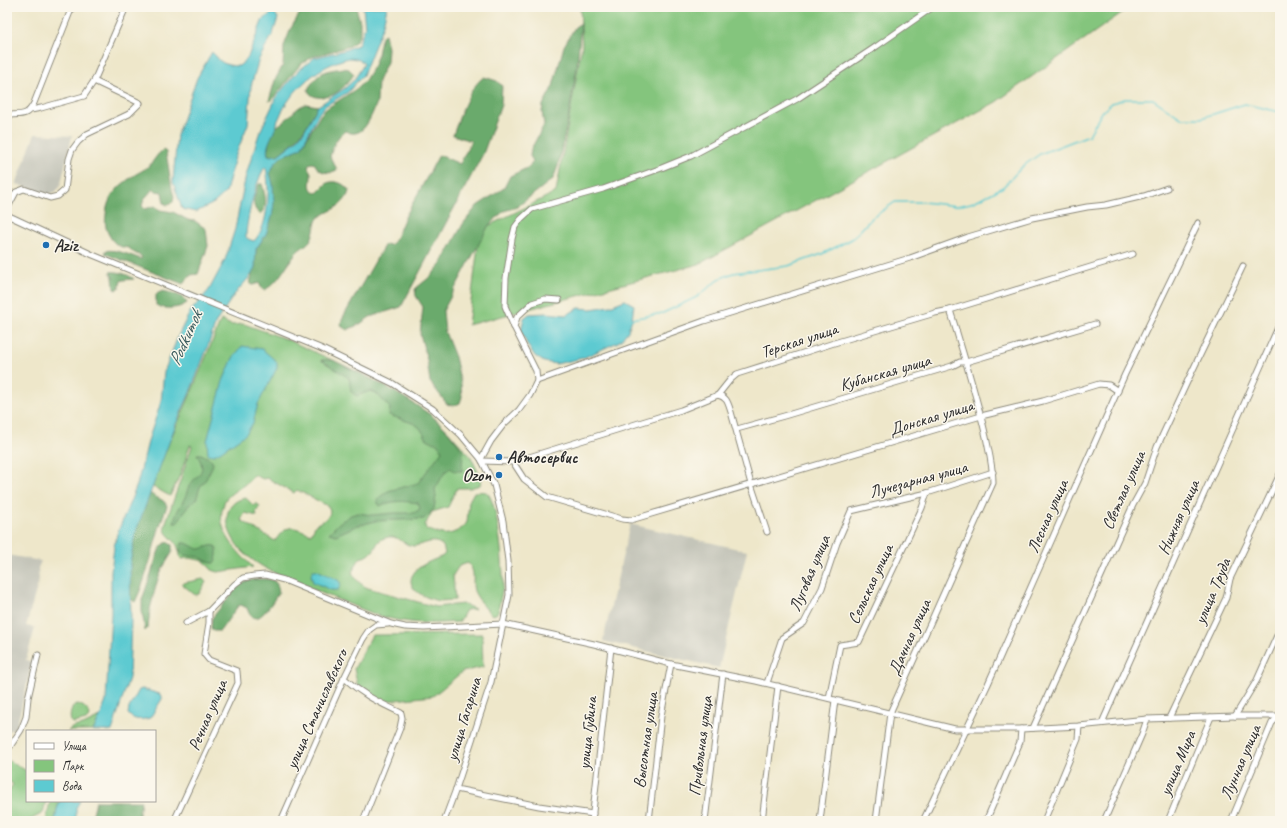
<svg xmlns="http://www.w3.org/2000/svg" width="1287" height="828" viewBox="0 0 1287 828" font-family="Caveat,sans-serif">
  <rect width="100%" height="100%" fill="#fbf7ec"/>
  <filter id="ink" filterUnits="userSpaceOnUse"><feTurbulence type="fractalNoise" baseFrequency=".025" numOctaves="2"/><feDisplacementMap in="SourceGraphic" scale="8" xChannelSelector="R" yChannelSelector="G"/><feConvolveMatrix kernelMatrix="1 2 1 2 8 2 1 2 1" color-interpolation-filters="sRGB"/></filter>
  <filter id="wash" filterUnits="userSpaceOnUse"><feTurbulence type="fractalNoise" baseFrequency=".012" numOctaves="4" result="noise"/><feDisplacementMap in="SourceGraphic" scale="16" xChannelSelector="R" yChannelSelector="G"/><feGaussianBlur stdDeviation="0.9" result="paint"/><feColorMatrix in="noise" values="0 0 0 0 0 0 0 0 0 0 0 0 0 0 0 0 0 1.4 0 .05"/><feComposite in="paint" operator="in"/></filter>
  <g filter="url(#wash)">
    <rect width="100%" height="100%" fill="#eee7ca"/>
    <!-- industrial -->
    <g fill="#c4c5b9">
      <polygon points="35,134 72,136 61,183 59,188 55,192 47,194 16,184"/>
      <polygon points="630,524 747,551 719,668 603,641"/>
      <polygon points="7,555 41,561 38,568 39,580 26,626 35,628 26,660 32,662 16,729 7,731"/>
    </g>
    <!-- green -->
    <g fill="#84c57d" stroke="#587854">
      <polygon points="580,7 1130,7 996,102 699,264 468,325 480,230 556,192 582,45"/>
      <path d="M221 320 231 325 244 324 286 339 365 375 413 403 432 416 447 430 471 457 479 474 481 482 480 485 470 488H457L448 507 432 512 425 525 426 529C431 531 437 533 442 534 450 536 464 529 467 522L469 501 474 492C477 492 483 491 486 492 498 498 504 571 503 585 502 594 499 603 498 612L496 614 492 615C487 611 477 598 474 591 471 581 477 573 468 563L459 566 453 575 455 600C450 600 444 601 439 601 429 599 406 591 412 576 417 565 434 560 443 556L445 553 443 546C433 537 425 545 414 546 403 546 398 533 385 538 376 540 377 548 371 553 369 556 363 557 360 558L352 572C355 579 361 585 368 588L436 607 463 604 475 609 466 610 459 622C429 624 406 624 377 615 354 606 332 597 309 588 288 579 266 571 249 557 236 548 224 527 228 512 231 503 238 499 246 498L254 506 256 503 260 506 256 512 257 516 245 513 241 520 275 541C288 522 293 527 311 534L316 524C324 521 334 516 328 506L297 490 294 493 267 478 263 479 254 475C247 486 234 489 226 499 224 501 224 504 223 507 215 529 238 553 253 567L218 572 212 570 204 561 190 558 181 559C179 553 179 547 175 542 170 536 164 534 165 525L192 446 190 445 181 473 170 496 153 487H149L189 398Z"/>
      <polygon points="203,579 206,582 199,594 195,595 182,584 183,583"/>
      <polygon points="482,634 483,667 462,672 433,696 385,701 358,687 354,669 372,635"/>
      <path d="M76 704C82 704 89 710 90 716L86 720 74 723 71 722C69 716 71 707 76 704Z"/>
      <polygon points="100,717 93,731 68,731 73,727 83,725"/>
      <polygon points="7,760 27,771 27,801 46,801 43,813 28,821 7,821 7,796 13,784 7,780"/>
      <polygon points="50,801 60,801 57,809 55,821 46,821"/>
    </g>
    <!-- forest -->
    <g fill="#6baa6c" stroke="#4b6a4c">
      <polygon points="307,7 356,7 360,22 360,34 357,40 350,46 312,57 300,65 272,100 269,101 275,80 283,65 284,46 291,28 300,13"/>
      <polygon points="581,23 577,67 568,119 558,166 553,179 517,207 504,211 489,225 443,311 445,332 455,357 461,384 462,397 460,403 453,406 447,404 430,382 427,360 420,334 423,307 416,296 415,289 431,276 441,264 463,224 477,206 504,188 510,176 529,167 533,161 530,156 531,149 544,125 542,112 543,105 553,86 564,46 575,27"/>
      <path d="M385 34 388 48 387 62 378 81 377 102 376 105C372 114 366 132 355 133 352 134 348 132 345 131 337 136 332 148 330 157L337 169 335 172C327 174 318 172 315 164L312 163 309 164 308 167C308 168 311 172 311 173 312 181 306 189 317 193L327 183C336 180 343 183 349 190 348 201 335 209 326 213 324 215 320 216 318 218 314 223 315 234 310 241 306 246 300 248 296 253 285 266 281 280 265 290L262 289 259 283 253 285 250 284 252 274 255 267 256 249 266 234 273 185 270 173 275 163 282 156 301 148 321 114 326 109 356 89 364 82 374 65 378 54 381 39 382 36Z"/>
      <path d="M343 68 349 69 354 74C346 86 333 100 317 97 312 96 309 94 308 89 319 72 323 71 343 68Z"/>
      <path d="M484 77 497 81 502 86 501 105 483 154 401 307 370 317 360 324 347 330 341 326 342 319 385 244 391 245 395 240 404 219 439 155 460 164 471 141 453 135C459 118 469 87 484 77Z"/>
      <path d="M306 104 318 106C307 125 303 136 285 149 280 154 275 158 268 155 266 148 271 134 276 128 277 125 281 124 283 122 291 116 296 107 306 104Z"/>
      <path d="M164 150 166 152 172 189 174 196 173 202 167 205 164 203 162 192 155 191 153 189 144 199 142 206 145 209 155 206 160 210 173 212 188 220 195 221 206 229 208 246 198 274 191 275 183 284 106 254 105 251C115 248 132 256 141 259L142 257 133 252 129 248C117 247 113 243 108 233 105 227 105 221 106 215 107 195 120 185 136 174 140 172 145 169 149 166 154 161 157 153 164 150Z"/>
      <path d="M259 184H262C265 195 269 206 260 214 249 206 255 195 259 184Z"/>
      <path d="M110 272C118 271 127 274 134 279L123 280 121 281 119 288 115 290 114 289 113 277Z"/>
      <path d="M163 291C171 293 184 295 187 303 179 309 165 310 156 305V294Z"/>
      <path d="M321 360H333L390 389 413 403 432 416 447 430 463 451 462 471H455L450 468 445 472 435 489 436 496 434 509 424 519 376 521 356 526 336 535 329 533 339 523 351 515 358 513 372 515 394 513H414L420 509 418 503C402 501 395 500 379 506L377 499 388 491 418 483 442 451 439 445 427 439 420 428 415 424 389 415 390 408 377 394 370 391 357 396 351 392 349 378Z"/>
      <path d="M197 454H201L211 459 213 464 212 467 206 479 200 487 196 500 188 506 177 523H174C175 513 181 506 185 497 187 494 187 489 189 486 200 471 207 473 197 454Z"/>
      <path d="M150 493C156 499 164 498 167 506 154 537 150 572 135 602L132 600 130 597V564L135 534 137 528 138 515Z"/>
      <polygon points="167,542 172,545 172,553 162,569 157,582 150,609 148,628 145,631 142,611 142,600 159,550 163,545"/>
      <path d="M182 543C188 542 192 547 198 549 204 550 219 538 217 554 217 558 216 560 214 563H211L199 557 184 555 181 553 180 550Z"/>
      <path d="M258 579C271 579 277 578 279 592 273 601 255 634 247 608L241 605 238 606 220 631H213L211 628 212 618 238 586 247 581Z"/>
      <polygon points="96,801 141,801 138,821 93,821 93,813"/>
    </g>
    <!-- water -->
    <g fill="#5dcad1" stroke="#447a7e" fill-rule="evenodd">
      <path d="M363 7H387L383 25 363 75 348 92 325 106 319 113 301 148 282 156 275 163 270 173 273 185 274 203 272 217 266 234 256 249 255 267 252 274 234 295 216 322 208 346 189 395 176 424 135 534 130 564 131 620 129 678 112 731H93L100 717 106 701 111 614V572L114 547 117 534 137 485 149 438 161 402 164 372 179 334 190 312 209 290 225 260 235 229 246 175 259 134 277 96 297 72 314 58 345 50 358 45 365 27ZM349 58 357 59 363 62 364 64 354 80 344 89 318 106 303 133 296 141 278 155 271 156 268 155C265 147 272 137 275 129 277 126 277 121 279 118 291 89 319 65 349 58ZM265 167 266 168C270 188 269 226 254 241L248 239 246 237C246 221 256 180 265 167Z"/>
      <path d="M274 12 278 18 273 34 259 59 251 86 248 124 235 157 226 192 214 203 196 212 182 209 173 182 177 135 197 78 212 52C215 55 217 57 219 60 225 65 232 66 239 66L247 59 263 19Z"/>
      <polygon points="625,300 634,305 632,319 628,331 620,341 583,358 556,364 544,362 535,356 528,346 521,331 524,318 529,314 547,313 566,315 579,308 591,309 610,306"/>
      <polygon points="242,346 262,349 277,362 277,368 258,404 253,423 246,434 220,452 214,455 208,454 207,441 223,381 233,358"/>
      <polygon points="313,570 317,570 338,580 341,584 338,590 331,590 313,582 311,575"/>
      <path d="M142 689 160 694 162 696V699L150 718C141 720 134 721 128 714L129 708 139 690Z"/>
      <polygon points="60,801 80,801 76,808 76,821 55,821 57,809"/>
    </g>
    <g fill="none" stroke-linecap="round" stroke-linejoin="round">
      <!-- stream -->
      <polyline stroke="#5dcad1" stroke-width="1.5" points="631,319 663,313 697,297 719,279 733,273 788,266 822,254 852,239 872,218 895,202 923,202 957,206 971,203 990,194 1003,187 1023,166 1040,154 1089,135 1102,112 1112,103 1125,99 1153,99 1181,118 1201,118 1245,104 1280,112"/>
    </g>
  </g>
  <g filter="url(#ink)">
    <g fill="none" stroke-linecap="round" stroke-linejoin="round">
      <defs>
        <g id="minor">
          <polyline points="31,110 41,108 84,96 94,81 126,7"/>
          <path d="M7 115C22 114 27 117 34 103L72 7"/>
          <polyline points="7,209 16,192 24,189 50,198 58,196 65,190 69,159 72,150 78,142 87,134 129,114 140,103 94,81"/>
          <polyline points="7,215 93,255 320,348 392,383 433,409 461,435 481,459 494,485 503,521 508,561 509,595 491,682 456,789 444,821"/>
          <polyline points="514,327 517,317 532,303 545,299 559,300"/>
          <polyline points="537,381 536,371 514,327 505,306 506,278 512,239 515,227 521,219 532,209 603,189 659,169 691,156 797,99 877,46 933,7"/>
          <path d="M718 395C727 397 728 403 731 412L751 484 767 532"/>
          <polyline points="737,429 784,416 952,366 960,362 966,362 1095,324"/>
          <polyline points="481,459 491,441 504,424 519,410 530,395 537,381 704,321 910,258 968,237 1032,218 1087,207 1106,205 1144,196 1167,188"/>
          <polyline points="482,461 513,462 681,410 718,395 730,380 737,374 834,343 935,313 950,310 1133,254"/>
          <polyline points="513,462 524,479 547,497 622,519 631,520 981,416 1043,401 1099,384 1109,385 1118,391"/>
          <polyline points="186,623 209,611 235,584 243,578 254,576 265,575 284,580 391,624 405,627 424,628 503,624 594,644 671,664 756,681 955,729 1021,729 1079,726 1147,719 1235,716 1280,716"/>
          <path d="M344 678C364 696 379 702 401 713L402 718 400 728 363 821"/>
          <polyline points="767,683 782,638 804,623 822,588 837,543 851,511 927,493 993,472"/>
          <polyline points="829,698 840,645 859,642 922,508 927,493"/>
          <polyline points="1235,716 1257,680 1280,629"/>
          <polyline points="1169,718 1226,598 1230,579 1280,474"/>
          <polyline points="1102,723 1280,323"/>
          <polyline points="1033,728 1133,505 1145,483 1157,447 1188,380 1243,266"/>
          <polyline points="7,751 21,730 26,717 28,698 38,655"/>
          <polyline points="456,789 539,806 593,814"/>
          <polyline points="174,821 238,683 237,671 209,660 204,654 209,623 209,611"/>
          <polyline points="281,821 344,678 363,639 369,630 376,625 388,624"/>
          <polyline points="592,821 611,648"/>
          <polyline points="649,821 661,716 671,664"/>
          <polyline points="705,821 723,674"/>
          <polyline points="762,821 778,686"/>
          <polyline points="820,821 835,700"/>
          <path d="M876 821 890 713 993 483C993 467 989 452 986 437 976 394 963 352 950 310"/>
          <polyline points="923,821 988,684 1125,374 1198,223"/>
          <polyline points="986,821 1020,742 1021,729"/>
          <polyline points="1044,821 1078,739 1079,726"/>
          <polyline points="1104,821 1142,734 1147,719"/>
          <polyline points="1168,821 1211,717"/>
          <polyline points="1231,821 1272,723 1276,719 1280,719"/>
        </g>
      </defs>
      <!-- minor casing -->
      <use href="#minor" stroke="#8c897a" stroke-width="7"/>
      <!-- minor -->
      <use href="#minor" stroke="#fff" stroke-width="5"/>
    </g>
  </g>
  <!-- markers -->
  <g fill="#1f6fb2" stroke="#fbf7ec" stroke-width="1.5">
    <circle cx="46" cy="245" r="4"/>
    <circle cx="499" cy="457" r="4"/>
    <circle cx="499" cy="475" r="4"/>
  </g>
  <g text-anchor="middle" stroke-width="3" stroke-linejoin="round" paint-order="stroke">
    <!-- poi labels -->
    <g font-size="17" font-weight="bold" fill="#2b2b2b" stroke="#fbf7ec" text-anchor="start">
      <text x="54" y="251">Aziz</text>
      <text x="507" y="463">Автосервис</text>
      <text x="491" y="481" text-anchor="end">Ozon</text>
    </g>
    <!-- street labels -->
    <g font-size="17" fill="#2b2b2b" stroke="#fbf7ec">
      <text transform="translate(799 340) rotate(-18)" y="6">Терская улица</text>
      <text transform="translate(885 372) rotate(-16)" y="6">Кубанская улица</text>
      <text transform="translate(931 417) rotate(-17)" y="6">Донская улица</text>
      <text transform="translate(918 479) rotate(-15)" y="6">Лучезарная улица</text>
      <text transform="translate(1123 490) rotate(-66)" y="6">Светлая улица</text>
      <text transform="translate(1047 516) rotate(-66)" y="6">Лесная улица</text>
      <text transform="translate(1178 517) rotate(-66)" y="6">Нижняя улица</text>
      <text transform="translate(809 573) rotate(-67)" y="6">Луговая улица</text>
      <text transform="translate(870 584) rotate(-65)" y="6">Сельская улица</text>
      <text transform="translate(1212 591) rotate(-67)" y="6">улица Труда</text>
      <text transform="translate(909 637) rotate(-66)" y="6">Дачная улица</text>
      <text transform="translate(316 709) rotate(-66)" y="6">улица Станиславского</text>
      <text transform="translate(207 715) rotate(-67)" y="6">Речная улица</text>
      <text transform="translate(463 719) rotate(-73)" y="6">улица Гагарина</text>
      <text transform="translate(587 733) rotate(-84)" y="6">улица Губина</text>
      <text transform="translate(645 740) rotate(-82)" y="6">Высотная улица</text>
      <text transform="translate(700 746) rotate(-83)" y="6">Привольная улица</text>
      <text transform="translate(1240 762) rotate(-67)" y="6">Лунная улица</text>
      <text transform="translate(1177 763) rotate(-67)" y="6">улица Мира</text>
    </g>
    <!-- water labels -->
    <g font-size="18" font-style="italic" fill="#3a5b5d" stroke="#fbf7ec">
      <text transform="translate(185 338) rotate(-66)" y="6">Podkumok</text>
    </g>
  </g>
  <!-- margin -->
  <rect width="1287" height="828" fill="none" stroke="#fbf7ec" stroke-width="24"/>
  <!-- legend -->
  <rect x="26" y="730" width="130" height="72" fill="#fbf7ec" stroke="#a8a59f"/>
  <rect x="34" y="743" width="20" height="6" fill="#ffffff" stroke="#a8a59f"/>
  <text x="62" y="750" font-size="12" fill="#2b2b2b">Улица</text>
  <rect x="34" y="760" width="20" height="12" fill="#84c57d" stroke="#a8a59f"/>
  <text x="62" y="770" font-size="12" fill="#2b2b2b">Парк</text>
  <rect x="34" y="780" width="20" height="12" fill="#5dcad1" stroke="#a8a59f"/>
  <text x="62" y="790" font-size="12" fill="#2b2b2b">Вода</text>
</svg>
